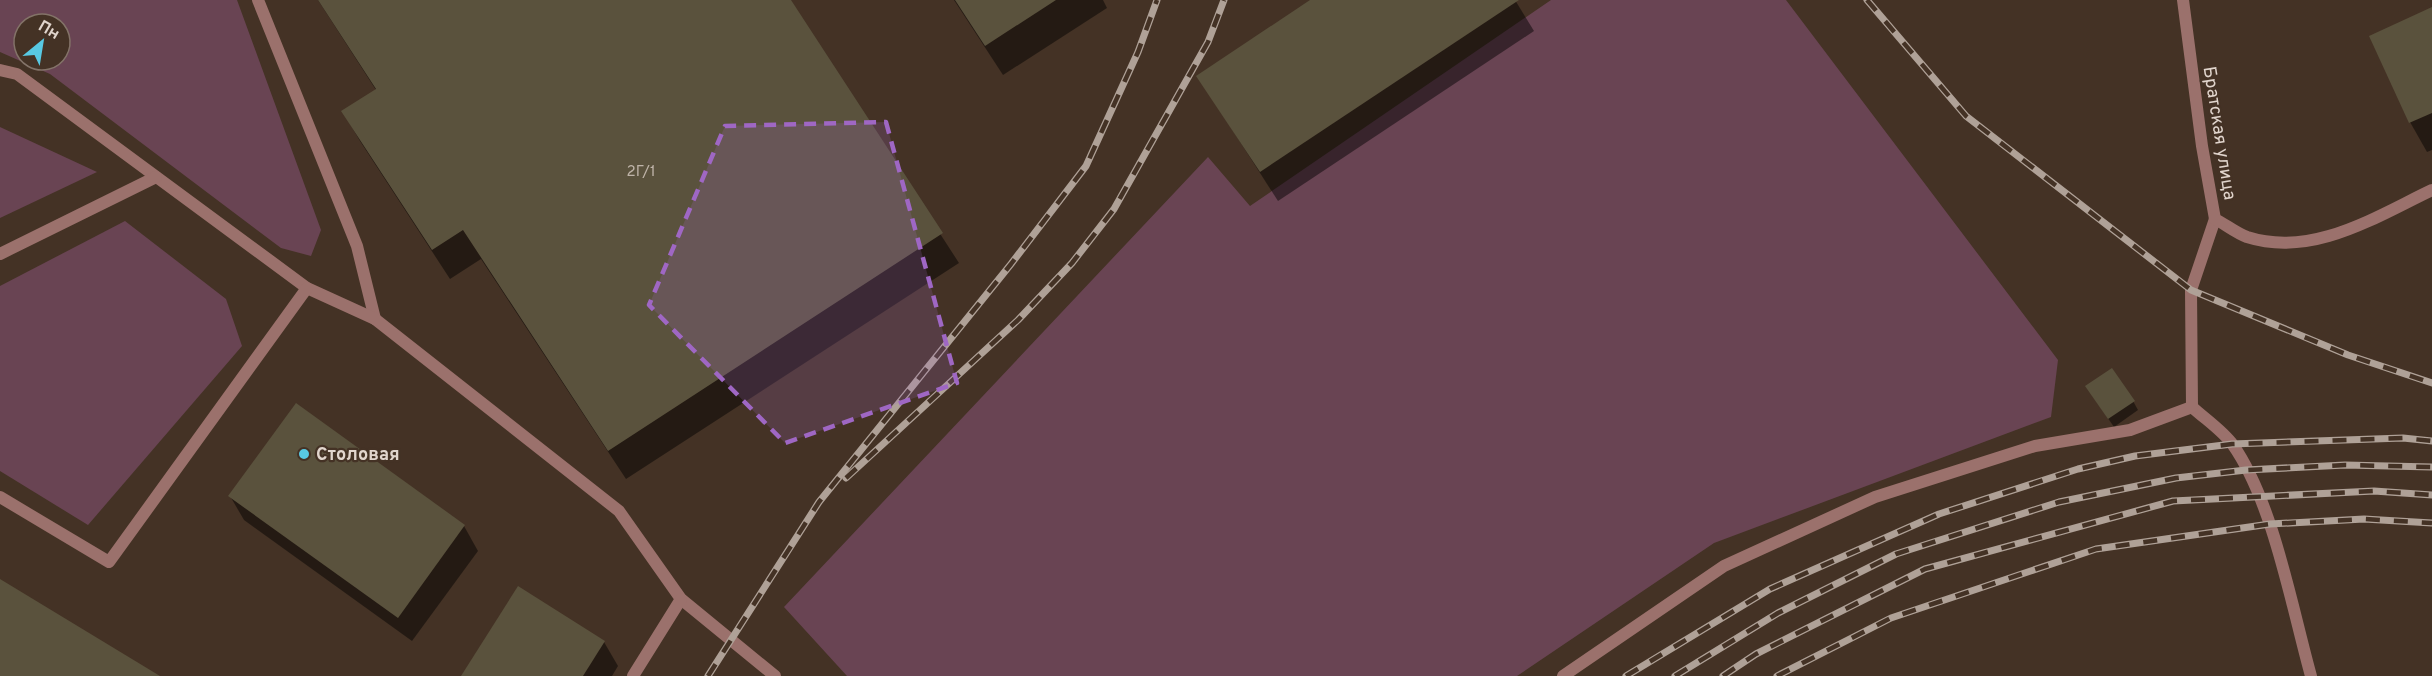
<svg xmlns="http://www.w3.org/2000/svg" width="2432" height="676" viewBox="0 0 2432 676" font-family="Overpass,sans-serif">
  <rect width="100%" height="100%" fill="#443225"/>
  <!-- green -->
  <g fill="#694453" fill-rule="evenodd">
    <path d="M0 0H237L321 230 311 256 281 248 50 74 0 52ZM24 24H60V60H24Z"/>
    <polygon points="1551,0 1786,0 2058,360 2051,417 1714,543 1517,676 847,676 784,607 1208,157 1250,206"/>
    <polygon points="0,127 97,172 0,218"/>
    <polygon points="125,221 226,299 242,346 88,525 0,471 0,286"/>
  </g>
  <!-- shadow -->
  <g fill="#0007">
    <polygon points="318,0 789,0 959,263 626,479 481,259 450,279 360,141 343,112 376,90"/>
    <polygon points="954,0 1103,0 1107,8 1003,75"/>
    <polygon points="1313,0 1515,0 1534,31 1278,201 1198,76"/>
    <polygon points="2432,9 2432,150 2427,152 2410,122"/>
    <polygon points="2092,395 2133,401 2138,410 2114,427"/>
    <polygon points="230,496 464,526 478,551 412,641 244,520"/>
    <polygon points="604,642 618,666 612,676 463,676"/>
  </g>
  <!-- building -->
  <g fill="#5a523d">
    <polygon points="318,0 791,0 943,233 608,451 463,230 432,250 341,111 376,89"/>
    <polygon points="955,0 1056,0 985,46"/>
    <polygon points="1310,0 1519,0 1260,172 1196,76"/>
    <polygon points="2432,7 2432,113 2409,123 2369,36"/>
    <polygon points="2112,368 2135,401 2108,419 2085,386"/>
    <polygon points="296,403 465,525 398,618 228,496"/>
    <polygon points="0,579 160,676 0,676"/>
    <polygon points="518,586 605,641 583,676 461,676"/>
  </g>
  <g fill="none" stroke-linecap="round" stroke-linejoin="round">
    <!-- service -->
    <g stroke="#9b716c" stroke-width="12">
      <polyline points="258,0 357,246 375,319"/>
      <polyline points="0,70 17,74 307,288 375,319 619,511 681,599 775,676"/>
      <polyline points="0,254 156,177"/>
      <path d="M2192 407C2205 419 2223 431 2233 445 2273 502 2292 608 2311 676"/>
      <polyline points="0,497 109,562 307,288"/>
      <polyline points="633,676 681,599"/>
      <polyline points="1563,676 1724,566 1875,497 2035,446 2130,430 2192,407 2191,290 2215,219"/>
    </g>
    <!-- minor -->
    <path stroke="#9b716c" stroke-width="12" d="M2183 0 2202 146 2215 219C2225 224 2236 233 2247 237 2313 258 2375 217 2432 190"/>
    <defs>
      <g id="rail">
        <polyline points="1867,0 1966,116 2191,290 2348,355 2432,383"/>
        <polyline points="846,478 1018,320 1072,263 1114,209 1208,42 1224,0"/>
        <polyline points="708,676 819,502 1011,264 1086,166 1138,52 1157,0"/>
        <polyline points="1626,676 1770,589 1939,514 2078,469 2135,456 2232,444 2403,438 2432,441"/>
        <polyline points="1675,676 1778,613 1896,554 2059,502 2176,478 2246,470 2345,465 2432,467"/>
        <polyline points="1723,676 1756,654 1925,569 2173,501 2374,491 2432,495"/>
        <polyline points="1777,676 1891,618 2096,549 2270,524 2364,519 2432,523"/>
      </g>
    </defs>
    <!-- rail casing -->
    <use href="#rail" stroke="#afa197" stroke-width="7"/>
    <!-- rail -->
    <use href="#rail" stroke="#443225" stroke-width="4.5" stroke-dasharray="14" stroke-linecap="butt"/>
  </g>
  <!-- marked area -->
  <path fill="#9f67c4" fill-opacity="0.2" stroke="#9f67c4" stroke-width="4.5" stroke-dasharray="12 8" stroke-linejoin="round" d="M886 122 957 383 785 443 649 305 725 126Z"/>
  <!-- markers -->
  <circle fill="#58c9e3" stroke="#443225" stroke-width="2" cx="304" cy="454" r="6"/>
  <g text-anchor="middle" stroke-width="4.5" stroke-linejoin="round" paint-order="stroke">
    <!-- number labels -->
    <g font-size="15" fill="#bfb4a9">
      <text x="641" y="176">2Г/1</text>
    </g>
    <!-- street labels -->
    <g font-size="18" fill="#e1d5cd" stroke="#443225">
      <text transform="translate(2220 133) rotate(81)" y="6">Братская улица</text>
    </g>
    <!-- poi labels -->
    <g font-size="18" font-weight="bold" fill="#e1d5cd" stroke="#443225" text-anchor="start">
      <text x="316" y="460">Столовая</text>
    </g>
  </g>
  <!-- north arrow -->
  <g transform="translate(42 42) rotate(30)"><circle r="28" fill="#443225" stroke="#837368" stroke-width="1.5"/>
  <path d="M0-4.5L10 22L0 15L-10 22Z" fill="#58c9e3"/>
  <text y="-9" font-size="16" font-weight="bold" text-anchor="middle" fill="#e1d5cd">Пн</text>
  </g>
</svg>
